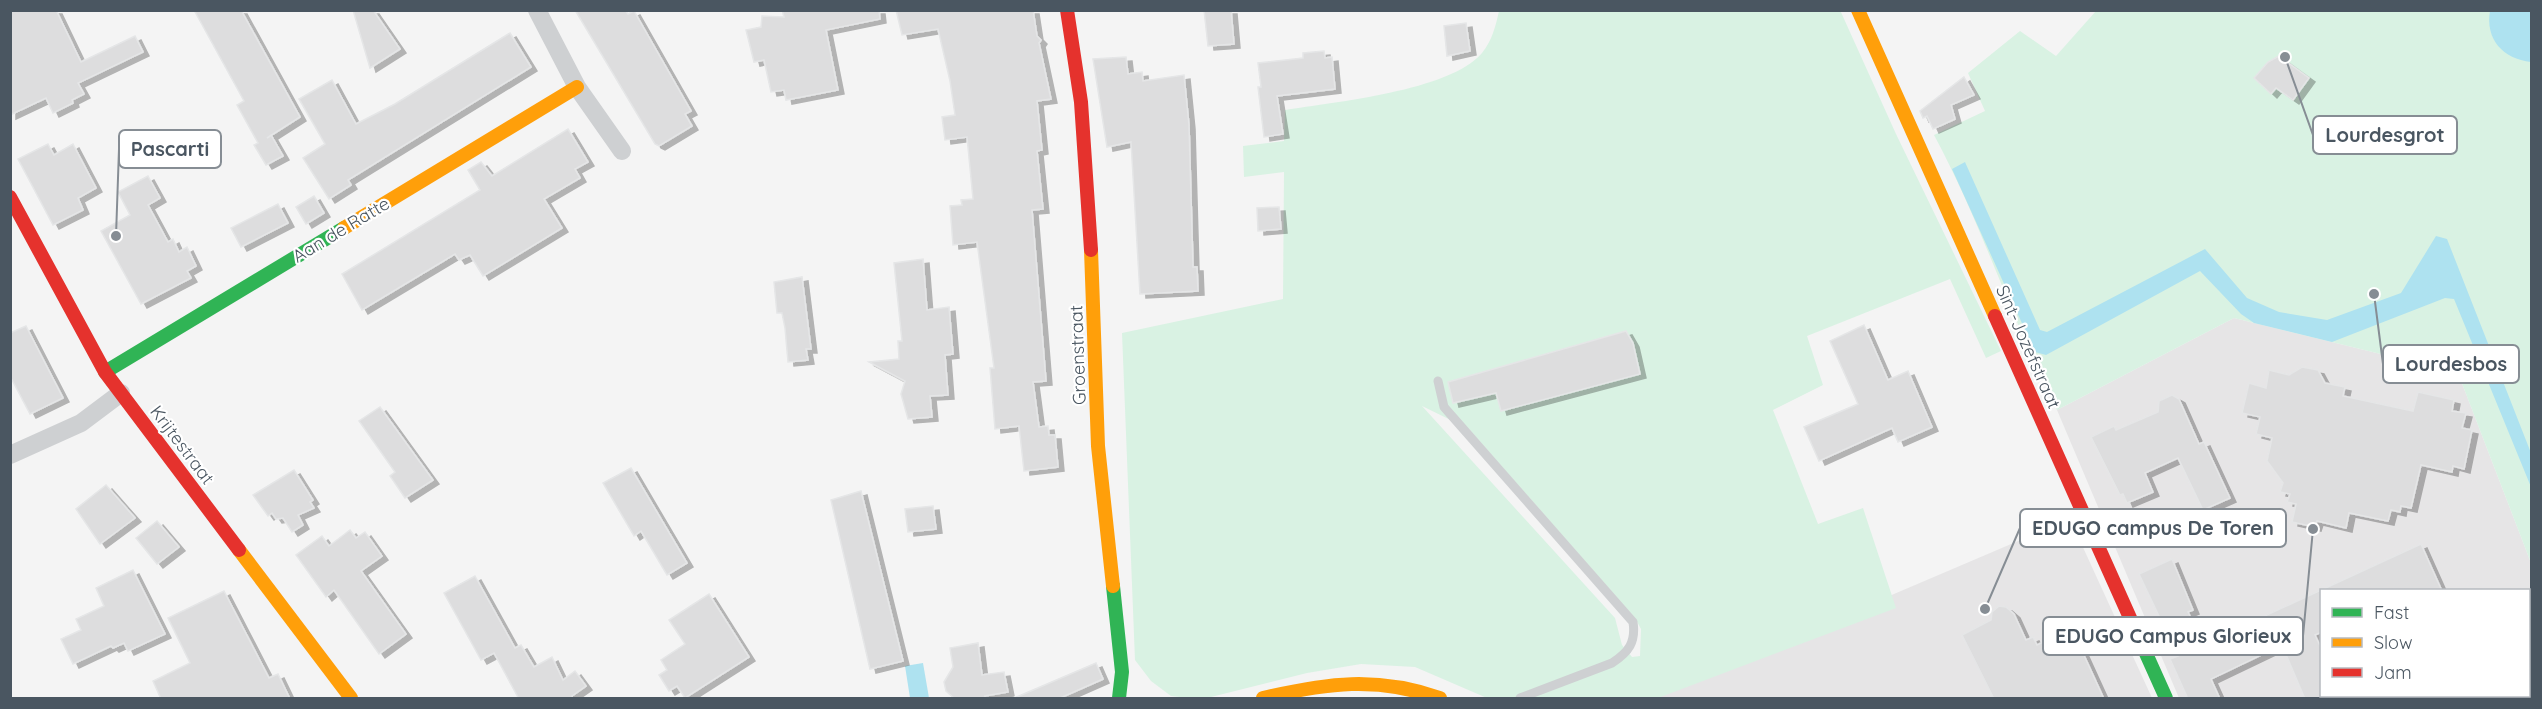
<svg xmlns="http://www.w3.org/2000/svg" width="2542" height="709" viewBox="0 0 2542 709" font-family="Quicksand,sans-serif">
  <defs>
    <filter id="shadow"><feDropShadow dx="6" dy="4" stdDeviation="0" flood-color="#0004"/></filter>
  </defs>
  <rect width="100%" height="100%" fill="#f4f4f4"/>
  <!-- education -->
  <g fill="#e6e5e6" fill-rule="evenodd">
    <path d="M2234 318 2458 373 2531 563V698H2179L2057 410ZM2322 590H2528V696H2322Z"/>
    <polygon points="2070,519 2152,698 1650,698"/>
  </g>
  <!-- green -->
  <g fill="#d9f2e3" fill-rule="evenodd">
    <path d="M1840 10 1896 134 2001 351 1986 358 1950 279 1807 336 1823 385 1773 410 1818 524 1863 508 1896 608 1658 698H1487L1415 667 1361 664 1307 673 1207 698H1188L1171 696 1151 681 1135 660 1122 333 1283 299 1284 172 1244 177 1243 146 1284 141 1285 110C1334 102 1450 91 1482 53 1492 41 1496 25 1499 11ZM1422 406 1469 429 1635 618 1641 629 1640 656 1632 657 1622 645 1615 618Z"/>
    <path d="M2096 11H2531V563L2458 373 2234 318 2057 410C2012 321 1982 224 1934 135L1985 111 1968 73 2020 31 2056 56Z"/>
  </g>
  <!-- water -->
  <g fill="#aee2f0">
    <path d="M2490 11H2531V62C2503 59 2485 39 2490 11Z"/>
    <polygon points="1965,162 2040,330 2047,332 2205,249 2247,298 2279,312 2327,320 2401,293 2436,236 2447,239 2531,453 2531,487 2454,299 2445,298 2332,342 2254,323 2241,314 2200,271 2046,355 2035,352 1952,169"/>
    <polygon points="923,663 929,698 910,698 905,666"/>
  </g>
  <!-- building -->
  <g fill="#ddddde" stroke="#e5e6e7" stroke-width="1.5" filter="url(#shadow)">
    <polygon points="10,10 56,10 81,62 135,36 143,52 78,83 84,94 72,100 73,103 53,113 46,98 10,115"/>
    <polygon points="194,10 241,10 300,117 267,138 271,135 283,156 266,165 254,145 258,143 237,105 244,101"/>
    <polygon points="353,10 373,10 400,49 370,68"/>
    <polygon points="575,10 625,10 628,14 634,11 691,111 685,114 692,126 659,146 655,144"/>
    <polygon points="782,10 879,10 880,19 826,30 838,90 786,100 784,90 771,92 764,60 754,62 746,30 761,27 762,16 784,17"/>
    <polygon points="896,10 1033,10 1037,36 1041,40 1039,43 1051,99 1037,101 1042,150 1037,151 1043,209 1032,210 1046,381 1033,382 1039,427 1048,426 1049,435 1055,435 1058,467 1024,471 1019,426 995,429 990,368 994,368 977,242 953,245 950,206 962,205 961,200 973,199 967,137 945,140 942,117 955,115 950,81 938,29 902,35"/>
    <polygon points="1204,10 1231,10 1234,44 1208,46"/>
    <polygon points="1466,23 1470,51 1447,56 1444,26"/>
    <polygon points="510,33 531,67 348,180 351,185 329,199 303,158 325,144 299,99 332,80 356,124 395,104"/>
    <polygon points="1324,51 1325,58 1332,57 1335,89 1277,96 1283,134 1264,137 1258,87 1261,87 1258,63 1303,58 1303,53"/>
    <polygon points="2279,56 2309,78 2293,100 2276,88 2271,94 2254,78 2268,62"/>
    <polygon points="1126,57 1128,74 1142,72 1143,81 1184,75 1189,125 1193,267 1197,267 1198,291 1140,294 1131,142 1107,147 1093,59"/>
    <polygon points="1964,77 1974,95 1951,105 1955,119 1933,129 1927,116 1923,118 1920,111"/>
    <polygon points="568,129 588,162 575,169 580,178 544,199 562,228 483,276 470,255 459,260 455,254 362,310 342,274 480,190 468,170 481,162 492,176"/>
    <polygon points="48,144 54,155 73,144 96,188 78,198 83,210 53,225 18,159"/>
    <polygon points="148,176 160,198 148,205 168,242 173,239 179,252 187,247 196,266 187,271 191,278 141,304 101,231 130,215 118,192"/>
    <polygon points="314,196 324,213 306,224 296,207"/>
    <polygon points="278,204 288,223 241,247 231,228"/>
    <polygon points="1279,207 1281,229 1258,231 1257,208"/>
    <polygon points="923,259 927,310 949,307 953,354 945,355 948,395 930,396 932,417 908,419 901,394 905,381 869,362 899,359 898,341 902,341 894,263"/>
    <polygon points="802,277 811,349 806,349 808,360 788,362 785,328 782,313 777,313 774,282"/>
    <polygon points="1864,325 1888,380 1908,371 1932,427 1898,442 1892,428 1819,461 1804,427 1858,404 1830,341"/>
    <polygon points="26,326 63,398 30,414 10,376 10,333"/>
    <polygon points="1626,331 1633,343 1640,374 1501,411 1496,393 1453,403 1448,382"/>
    <polygon points="2302,367 2318,370 2325,383 2345,387 2343,396 2413,411 2418,392 2454,400 2452,411 2466,413 2462,428 2472,430 2464,469 2453,466 2452,472 2421,465 2411,508 2401,506 2400,512 2391,510 2388,521 2349,513 2346,528 2317,521 2315,527 2292,522 2296,504 2287,502 2290,494 2280,492 2283,483 2267,461 2272,438 2256,434 2260,417 2242,413 2249,383 2266,388 2269,370 2289,375"/>
    <polygon points="2172,395 2179,399 2199,444 2204,442 2230,498 2203,510 2178,458 2145,473 2153,492 2127,503 2123,494 2120,495 2091,437 2114,426 2116,430 2158,412 2159,401"/>
    <polygon points="380,407 433,480 405,498 390,476 395,472 359,421"/>
    <polygon points="631,468 687,563 667,575 641,531 634,536 603,483"/>
    <polygon points="294,470 313,500 310,502 314,508 298,515 303,525 292,532 283,518 276,519 272,513 268,516 253,495"/>
    <polygon points="106,485 135,518 100,544 76,509"/>
    <polygon points="861,491 903,661 870,669 831,500"/>
    <polygon points="933,506 936,529 908,532 905,509"/>
    <polygon points="157,521 179,547 157,564 136,538"/>
    <polygon points="350,530 356,538 365,532 382,556 361,571 406,634 379,654 334,590 326,597 296,555 322,536 329,546"/>
    <polygon points="2421,544 2442,591 2322,591 2322,632 2315,635 2322,650 2322,699 2305,699 2282,645 2211,679 2220,699 2188,699 2170,659 2178,656 2139,574 2172,559 2193,610 2188,612 2204,644"/>
    <polygon points="133,570 165,634 128,651 124,643 113,648 111,646 73,664 61,639 81,630 76,619 104,606 96,588"/>
    <polygon points="475,576 515,648 521,645 534,667 552,657 563,680 575,671 586,686 572,696 573,699 519,699 494,653 481,660 444,593"/>
    <polygon points="224,591 269,678 278,674 290,699 161,699 153,681 190,663 168,618"/>
    <polygon points="709,594 749,657 685,698 677,686 669,691 659,675 667,670 661,660 685,644 669,620"/>
    <polygon points="1999,606 2006,607 2014,614 2026,640 2033,637 2037,645 2072,629 2104,699 1994,699 1962,635 1991,620 1992,612"/>
    <polygon points="978,643 982,675 1004,672 1008,692 985,696 985,699 955,699 946,691 944,682 953,667 950,648"/>
    <polygon points="1096,663 1103,679 1058,699 1012,699"/>
  </g>
  <g fill="none" stroke-linecap="round" stroke-linejoin="round">
    <!-- lane -->
    <path stroke="#ced0d2" stroke-width="9" d="M1438 381 1444 407 1633 622C1636 642 1629 652 1612 663L1520 698"/>
    <!-- street -->
    <g stroke="#ced0d2" stroke-width="18">
      <polyline points="537,10 577,87 622,151"/>
      <polyline points="10,455 81,423 121,393"/>
    </g>
    <!-- fast -->
    <g stroke="#30b455" stroke-width="14">
      <polyline points="105,372 344,228"/>
      <polyline points="1113,586 1122,672 1119,698"/>
      <polyline points="2135,629 2166,698"/>
    </g>
    <!-- slow -->
    <g stroke="#ff9f0a" stroke-width="14">
      <polyline points="1858,10 1995,316"/>
      <polyline points="344,228 577,87"/>
      <polyline points="1091,250 1098,446 1113,586"/>
      <polyline points="239,550 351,698"/>
      <path d="M1263 698C1327 683 1376 676 1440 698"/>
    </g>
    <!-- jam -->
    <g stroke="#e5322d" stroke-width="14">
      <polyline points="1067,10 1081,102 1091,250"/>
      <polyline points="10,197 105,372 239,550"/>
      <polyline points="1995,316 2135,629"/>
    </g>
  </g>
  <g text-anchor="middle" stroke-width="4.5" stroke-linejoin="round" paint-order="stroke">
    <!-- street labels -->
    <g font-size="18" fill="#4a5661" stroke="#fff">
      <text transform="translate(341 230) rotate(-31)" y="6">Aan de Ratte</text>
      <text transform="translate(2028 347) rotate(66)" y="6">Sint-Jozefstraat</text>
      <text transform="translate(1078 355) rotate(-92)" y="6">Groenstraat</text>
      <text transform="translate(182 445) rotate(53)" y="6">Krijtestraat</text>
    </g>
  </g>
  <!-- callouts -->
  <path fill="none" stroke="#868d94" stroke-width="2" d="M2285 57L2313 135M116 236L119 149M2374 294L2383 364M1985 609L2020 528M2313 529L2303 636"/>
  <g fill="#868d94" stroke="#fff" stroke-width="2">
    <circle cx="2285" cy="57" r="6"/>
    <circle cx="116" cy="236" r="6"/>
    <circle cx="2374" cy="294" r="6"/>
    <circle cx="1985" cy="609" r="6"/>
    <circle cx="2313" cy="529" r="6"/>
  </g>
  <g fill="#fff" stroke="#868d94" stroke-width="2">
    <rect x="2313" y="116" width="144" height="38" rx="6"/>
    <rect x="119" y="130" width="102" height="38" rx="6"/>
    <rect x="2383" y="345" width="136" height="38" rx="6"/>
    <rect x="2020" y="509" width="266" height="38" rx="6"/>
    <rect x="2043" y="617" width="260" height="38" rx="6"/>
  </g>
  <g font-size="20" text-anchor="middle" font-weight="bold" fill="#4a5661">
    <text x="2385" y="142">Lourdesgrot</text>
    <text x="170" y="156">Pascarti</text>
    <text x="2451" y="371">Lourdesbos</text>
    <text x="2153" y="535">EDUGO campus De Toren</text>
    <text x="2173" y="643">EDUGO Campus Glorieux</text>
  </g>
  <!-- border -->
  <rect width="2542" height="709" fill="none" stroke="#4a5661" stroke-width="24"/>
  <!-- legend -->
  <rect x="2320" y="589" width="210" height="108" fill="#ffffff" stroke="#b7bbc0" stroke-width="1.5"/>
  <rect x="2332" y="608" width="30" height="9" fill="#30b455" stroke="#b7bbc0" stroke-width="1.5"/>
  <text x="2374" y="619" font-size="18" fill="#4a5661">Fast</text>
  <rect x="2332" y="638" width="30" height="9" fill="#ff9f0a" stroke="#b7bbc0" stroke-width="1.5"/>
  <text x="2374" y="649" font-size="18" fill="#4a5661">Slow</text>
  <rect x="2332" y="668" width="30" height="9" fill="#e5322d" stroke="#b7bbc0" stroke-width="1.5"/>
  <text x="2374" y="679" font-size="18" fill="#4a5661">Jam</text>
</svg>
